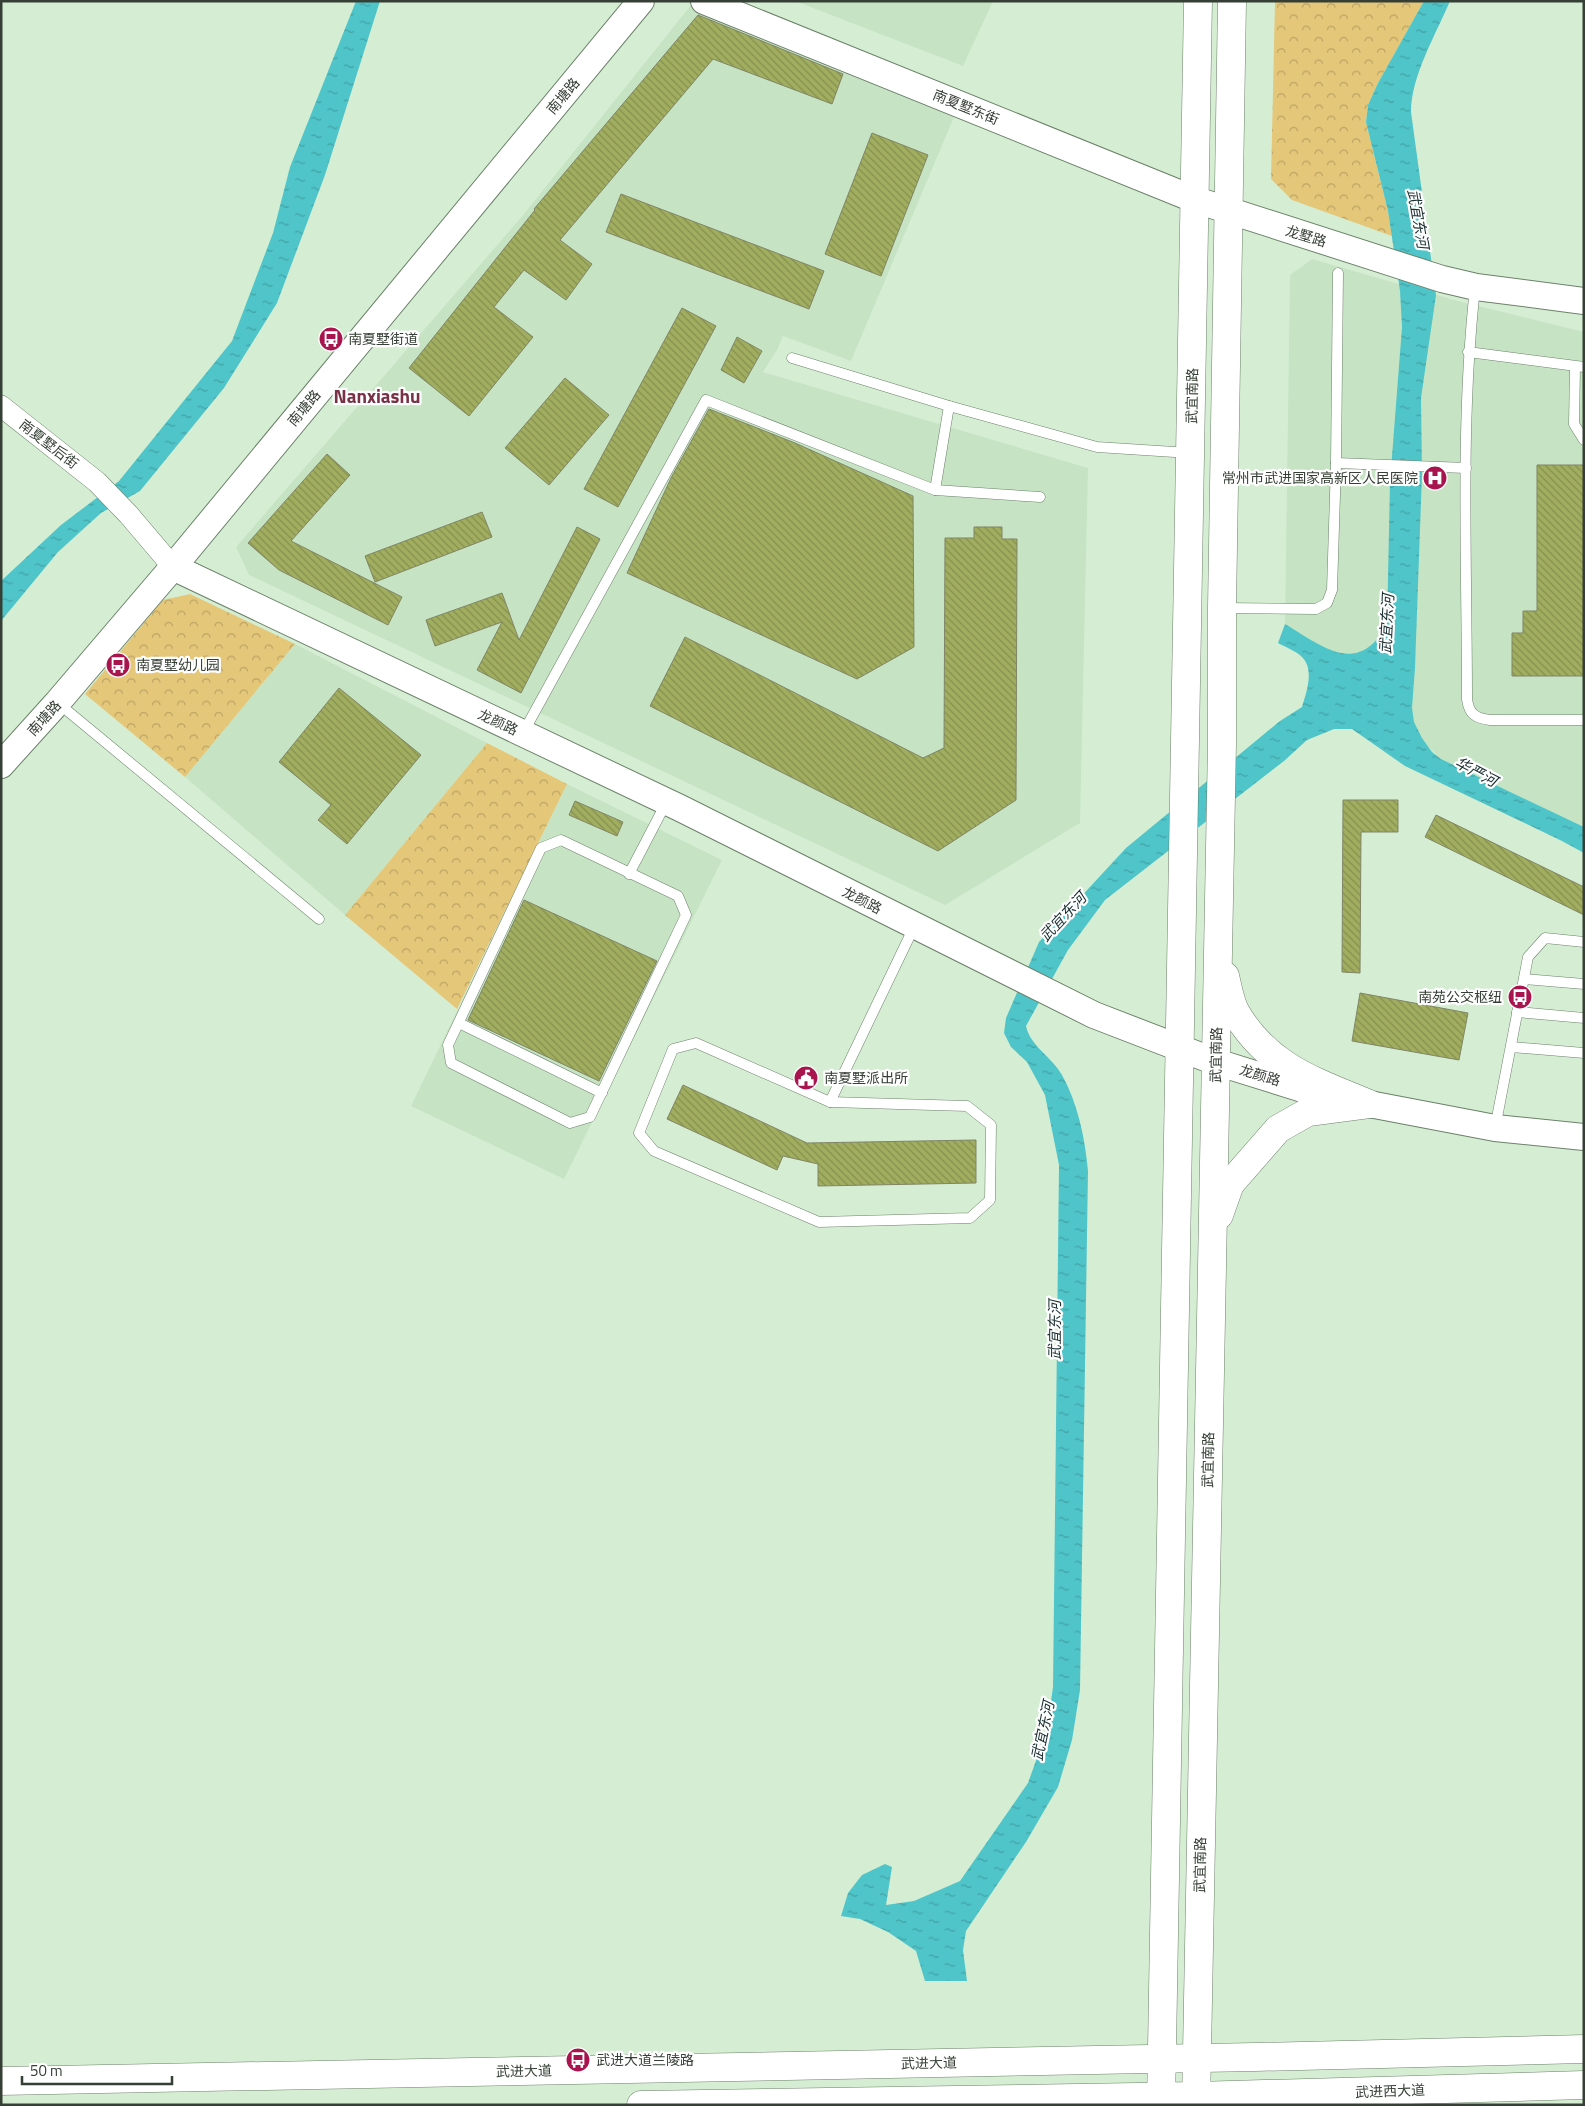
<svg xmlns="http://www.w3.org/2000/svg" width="1585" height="2106" viewBox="0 0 1585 2106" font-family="'Titillium Web','Noto Sans SC',sans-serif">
  <defs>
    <pattern id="park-crowns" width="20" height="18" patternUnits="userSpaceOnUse" patternTransform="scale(1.25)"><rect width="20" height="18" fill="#e5c779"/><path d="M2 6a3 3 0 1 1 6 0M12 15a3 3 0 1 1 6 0" fill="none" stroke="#baa364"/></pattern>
    <pattern id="water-ripples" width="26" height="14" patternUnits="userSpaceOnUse" patternTransform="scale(1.25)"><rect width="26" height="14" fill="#4fc5c9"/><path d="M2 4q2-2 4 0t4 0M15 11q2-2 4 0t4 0" fill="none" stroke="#42a1a4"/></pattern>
    <pattern id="building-back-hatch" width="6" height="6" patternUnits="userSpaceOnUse" patternTransform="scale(1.25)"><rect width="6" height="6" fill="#a2ae5f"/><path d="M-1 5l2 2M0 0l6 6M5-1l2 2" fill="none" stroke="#858f4f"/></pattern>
  </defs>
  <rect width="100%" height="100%" fill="#d5eed3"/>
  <!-- built -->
  <g fill="#c6e4c4">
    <polygon points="795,1 993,1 963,66"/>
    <polygon points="691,5 954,117 851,361 783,336 777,350 763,372 1088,468 1080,823 945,905 249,575 236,547 524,214"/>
    <polygon points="1312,259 1458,301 1584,332 1584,827 1441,759 1329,651 1285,624 1290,275"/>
    <polygon points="295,644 487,743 345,915 185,777"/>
    <polygon points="567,784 722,860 564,1179 411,1106"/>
  </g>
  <!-- park -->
  <g fill="url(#park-crowns)">
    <polygon points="1275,1 1424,1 1378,83 1368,105 1366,122 1388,211 1392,236 1292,200 1271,179"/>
    <polygon points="190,594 295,644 185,777 85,694 163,600"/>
    <polygon points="487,743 567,784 457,1009 345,915"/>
  </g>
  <!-- water -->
  <g fill="url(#water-ripples)">
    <polygon points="356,1 380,1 325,175 277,303 224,388 140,491 101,513 58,552 1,621 1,581 61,525 119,481 232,341 273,233 290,167"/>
    <path d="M1424 1H1450C1436 34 1411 76 1411 112L1436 295 1421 398 1422 474 1415 668 1412 708 1414 722 1422 738 1432 752 1441 759 1584 827V853L1562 841 1405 766 1352 729H1334L1307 740 1284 761 1105 900 1068 950 1026 1026C1030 1046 1052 1057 1062 1075 1078 1104 1085 1138 1088 1171L1080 1690 1072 1740 1058 1787 1026 1842 966 1931 963 1950 967 1981H925L916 1951 888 1932 860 1919 841 1916 848 1893 862 1875 885 1864 892 1867 886 1905 914 1901 960 1881 1028 1783 1047 1730 1053 1687 1059 1165 1045 1095 1027 1062 1011 1047 1004 1033 1006 1018 1039 942 1126 848 1280 721 1302 707C1306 693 1315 670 1302 657 1296 651 1285 647 1278 643L1285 624C1324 647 1357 677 1387 625L1390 482 1402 327 1400 291 1388 211 1366 122 1368 105 1378 83Z"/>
  </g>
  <!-- building -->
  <g fill="url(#building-back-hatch)" stroke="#808567">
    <polygon points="698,15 843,74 832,104 713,59 560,240 592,264 566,300 524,270 494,307 533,337 469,416 409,368 535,210 534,209"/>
    <polygon points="872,133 928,155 881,276 825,254"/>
    <polygon points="621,194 824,271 809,309 606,232"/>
    <polygon points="682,308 716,326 618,507 584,489"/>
    <polygon points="737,337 762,351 744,383 721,370"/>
    <polygon points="565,378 609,415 549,485 505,448"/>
    <polygon points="709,409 795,443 913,496 914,647 857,679 627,573 672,476"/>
    <polygon points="327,454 350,475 291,541 402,597 388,625 279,570 248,543"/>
    <polygon points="1537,465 1584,465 1584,676 1512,676 1512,633 1523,633 1523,611 1537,611"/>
    <polygon points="482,512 492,537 375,582 365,556"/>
    <polygon points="577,527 600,539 521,693 477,670 502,622 435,646 426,620 502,593 519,640"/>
    <polygon points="974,527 1002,527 1002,539 1017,539 1016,800 938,851 650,706 685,637 923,758 944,748 945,538 974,538"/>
    <polygon points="339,688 421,755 347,844 318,820 331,805 279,762"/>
    <polygon points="1343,800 1398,800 1398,832 1361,832 1360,973 1342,972"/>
    <polygon points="575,801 623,822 617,836 569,815"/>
    <polygon points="1436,815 1584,887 1584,915 1425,837"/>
    <polygon points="524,900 657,961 599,1081 468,1020"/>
    <polygon points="1360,993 1468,1013 1459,1060 1352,1041"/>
    <polygon points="683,1085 807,1143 976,1140 976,1183 818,1186 818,1164 783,1156 777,1170 667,1119"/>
  </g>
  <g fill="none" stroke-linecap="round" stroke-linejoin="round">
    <defs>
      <g id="service">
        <path d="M1475 288C1460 424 1467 562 1467 699 1469 714 1475 718 1490 720H1584"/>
        <polyline points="1468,352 1584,367"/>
        <polyline points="792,358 949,406 1097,447 1190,453"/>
        <polyline points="1575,367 1574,424 1584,440"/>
        <polyline points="1336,463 1466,468"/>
        <polyline points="935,490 949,406"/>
        <polyline points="1222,608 1316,609 1327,603 1332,590 1336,463 1338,273"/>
        <polyline points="58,703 319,919"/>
        <polyline points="523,733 706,400 935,490 1040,497"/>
        <polygon points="561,840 678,896 686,915 590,1117 570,1123 451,1063 448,1045 541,848"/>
        <polyline points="629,874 666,803"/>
        <polyline points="1524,979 1584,984"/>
        <polyline points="1517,1012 1584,1018"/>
        <polyline points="459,1023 602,1093"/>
        <polygon points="696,1043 830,1102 967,1106 991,1125 990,1200 970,1218 819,1222 654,1151 639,1133 673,1049"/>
        <polyline points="1511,1047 1584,1053"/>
        <polyline points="830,1102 914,927"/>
        <polyline points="1495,1128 1528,957 1545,938 1584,942"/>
      </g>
      <polyline id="minor" points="1,406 97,482 128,514 173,567"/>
      <g id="tertiary">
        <polyline points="704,1 1196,200 1442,279 1476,287 1584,301"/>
        <polyline points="173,567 680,808 1094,1015 1216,1062 1322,1095 1495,1128 1584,1137"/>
        <polyline points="1,765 57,703 173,567 641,1"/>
      </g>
      <g id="primary">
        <path d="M1225 976C1228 988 1230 1002 1236 1013 1268 1067 1314 1081 1369 1104"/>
        <polyline points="1219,1215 1230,1184 1278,1129 1308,1112 1369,1104"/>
        <polyline points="1,2081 1255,2057 1584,2049"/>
        <polyline points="641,2105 1196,2096 1584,2085"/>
        <polyline points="1161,2105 1198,1"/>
        <polyline points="1196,2105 1222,743 1222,608 1232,1"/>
      </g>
    </defs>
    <!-- service casing -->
    <use href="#service" stroke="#6b8169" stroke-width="11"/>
    <!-- minor casing -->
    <use href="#minor" stroke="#6b8169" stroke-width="22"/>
    <!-- tertiary casing -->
    <use href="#tertiary" stroke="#6b8169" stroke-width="28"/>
    <!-- primary casing -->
    <use href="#primary" stroke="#6b8169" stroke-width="29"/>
    <!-- service -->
    <use href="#service" stroke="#fff" stroke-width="10"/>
    <!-- minor -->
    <use href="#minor" stroke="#fff" stroke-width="21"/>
    <!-- tertiary -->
    <use href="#tertiary" stroke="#fff" stroke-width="26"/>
    <!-- primary -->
    <use href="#primary" stroke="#fff" stroke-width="28"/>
  </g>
  <!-- icons -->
  <defs>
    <symbol id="bus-disc" viewBox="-11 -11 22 22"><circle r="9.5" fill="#a8154e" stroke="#fff"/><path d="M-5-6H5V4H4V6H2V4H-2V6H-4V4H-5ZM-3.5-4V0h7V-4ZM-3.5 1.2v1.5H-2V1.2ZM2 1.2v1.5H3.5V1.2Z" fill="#fff"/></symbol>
    <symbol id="hospital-disc" viewBox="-11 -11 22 22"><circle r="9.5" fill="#a8154e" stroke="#fff"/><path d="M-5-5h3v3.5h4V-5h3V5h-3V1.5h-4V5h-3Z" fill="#fff"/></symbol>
    <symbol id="civic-disc" viewBox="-11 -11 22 22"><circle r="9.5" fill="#a8154e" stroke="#fff"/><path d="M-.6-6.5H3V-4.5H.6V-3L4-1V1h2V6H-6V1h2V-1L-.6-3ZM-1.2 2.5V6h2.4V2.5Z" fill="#fff"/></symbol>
  </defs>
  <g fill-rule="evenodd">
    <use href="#bus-disc" x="317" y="325" width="28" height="28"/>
    <use href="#hospital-disc" x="1421" y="464" width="28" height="28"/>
    <use href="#bus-disc" x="104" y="651" width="28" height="28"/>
    <use href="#bus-disc" x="1506" y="983" width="28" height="28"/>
    <use href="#civic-disc" x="792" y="1064" width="28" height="28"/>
    <use href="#bus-disc" x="564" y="2046" width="28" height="28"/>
  </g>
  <g text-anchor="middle" stroke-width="4.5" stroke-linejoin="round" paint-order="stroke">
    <!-- street labels -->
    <g font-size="14" fill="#353f35" stroke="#fff">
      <text transform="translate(563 96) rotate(-50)" y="5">南塘路</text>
      <text transform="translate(966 107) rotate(22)" y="5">南夏墅东街</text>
      <text transform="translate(1306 236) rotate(17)" y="5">龙墅路</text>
      <text transform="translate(1192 396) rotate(-89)" y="5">武宜南路</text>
      <text transform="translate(304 408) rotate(-50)" y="5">南塘路</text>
      <text transform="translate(49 444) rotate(38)" y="5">南夏墅后街</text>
      <text transform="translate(44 718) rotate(-48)" y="5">南塘路</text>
      <text transform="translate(498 722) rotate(25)" y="5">龙颜路</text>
      <text transform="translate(862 900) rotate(27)" y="5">龙颜路</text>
      <text transform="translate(1216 1055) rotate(-89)" y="5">武宜南路</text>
      <text transform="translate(1260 1075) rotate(17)" y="5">龙颜路</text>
      <text transform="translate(1208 1460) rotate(-89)" y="5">武宜南路</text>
      <text transform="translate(1200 1865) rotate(-89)" y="5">武宜南路</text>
      <text transform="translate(929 2063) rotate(-1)" y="5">武进大道</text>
      <text transform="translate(524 2071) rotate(-1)" y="5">武进大道</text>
      <text transform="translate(1390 2091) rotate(-2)" y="5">武进西大道</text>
    </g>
    <!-- poi labels -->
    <g font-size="14" fill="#353f35" stroke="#fff" text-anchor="start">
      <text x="348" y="344">南夏墅街道</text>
      <text x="1418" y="483" text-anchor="end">常州市武进国家高新区人民医院</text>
      <text x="136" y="670">南夏墅幼儿园</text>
      <text x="1502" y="1002" text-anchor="end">南苑公交枢纽</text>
      <text x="824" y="1083">南夏墅派出所</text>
      <text x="596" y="2065">武进大道兰陵路</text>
    </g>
    <!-- water labels -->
    <g font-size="15" font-style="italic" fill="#1a2f30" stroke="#fff">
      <text transform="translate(1418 219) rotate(80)" y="5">武宜东河</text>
      <text transform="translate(1387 624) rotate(-87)" y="5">武宜东河</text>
      <text transform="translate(1476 772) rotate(28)" y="5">华严河</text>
      <text transform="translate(1063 917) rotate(-47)" y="5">武宜东河</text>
      <text transform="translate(1055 1330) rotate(-90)" y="5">武宜东河</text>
      <text transform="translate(1043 1731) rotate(-78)" y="5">武宜东河</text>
    </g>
    <!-- district labels -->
    <g font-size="19" font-weight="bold" fill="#793245" stroke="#fff">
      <text x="377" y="403">Nanxiashu</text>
    </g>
  </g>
  <!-- border -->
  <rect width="1585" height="2106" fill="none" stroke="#353f35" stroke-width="5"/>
  <!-- scale -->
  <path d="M22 2076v8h150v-8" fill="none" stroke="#353f35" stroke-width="2.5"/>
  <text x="30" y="2076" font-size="15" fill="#353f35" stroke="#ffffff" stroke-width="4" paint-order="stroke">50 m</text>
</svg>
